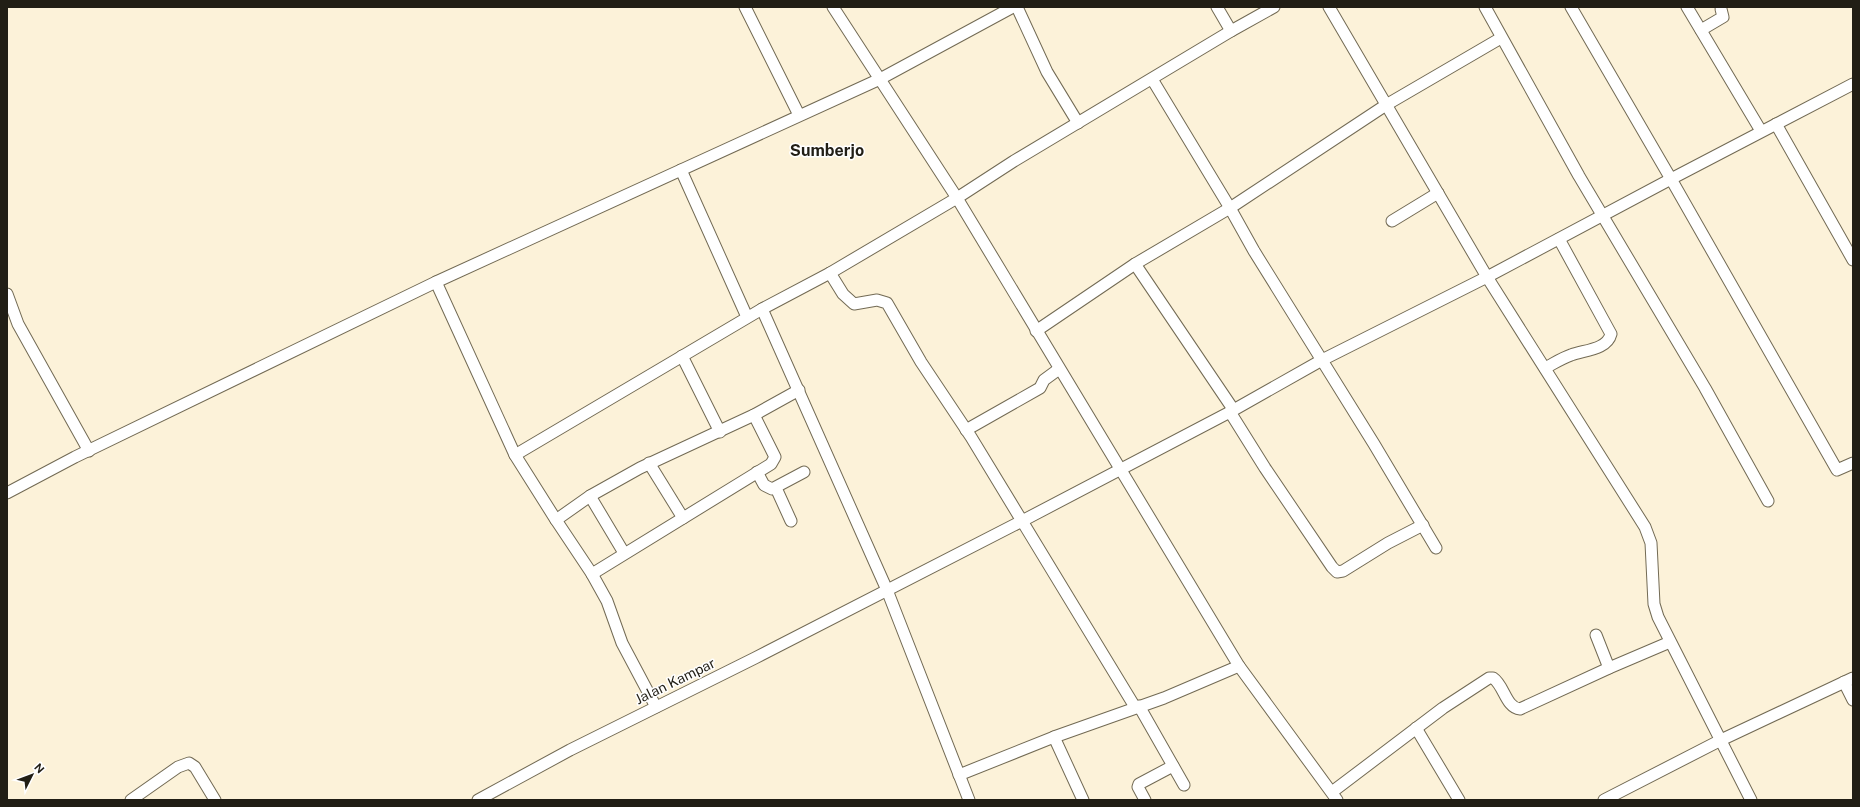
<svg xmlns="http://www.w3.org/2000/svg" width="1860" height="807" viewBox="0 0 1860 807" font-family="'Public Sans',sans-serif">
  <rect width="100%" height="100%" fill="#fcf2d9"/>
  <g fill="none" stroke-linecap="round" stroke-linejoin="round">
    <defs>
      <g id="minor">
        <polyline points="745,7 799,115"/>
        <polyline points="833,7 957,198 830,273 762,309 887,590 969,800"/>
        <polyline points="1017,7 1047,72 1078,123"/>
        <polyline points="1217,7 1231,31"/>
        <polyline points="1274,7 1231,31 1014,161 957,198 1239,666 1337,800"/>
        <polyline points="1329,7 1487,277 1645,527 1651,543 1654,604 1658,617 1751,800"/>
        <polyline points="1485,7 1579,176 1705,388 1768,501"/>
        <polyline points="1571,7 1671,179 1837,470 1853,463"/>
        <polyline points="1687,7 1761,131"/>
        <polyline points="1701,30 1723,17 1721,9"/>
        <polyline points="1152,79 1230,208 1254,251 1374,444 1436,548"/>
        <polyline points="1776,124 1853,260"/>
        <polyline points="681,170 747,317"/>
        <polyline points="1392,221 1438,193"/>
        <polyline points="1135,264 1233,409"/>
        <polyline points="830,273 843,294 854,304 877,300 887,303 921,362 971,437 1135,707"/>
        <polyline points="436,282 515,455 556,520 592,574 607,601 622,643 656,707"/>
        <polyline points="7,294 18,324 89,451"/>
        <polyline points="1036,331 1135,264 1230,208 1386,105 1501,38"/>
        <polyline points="682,356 720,432"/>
        <path d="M1545 368C1553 364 1562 358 1571 355 1584 350 1607 350 1611 334L1559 239"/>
        <polyline points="1230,412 1265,468 1332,567 1337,572 1343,571 1388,543 1423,525"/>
        <polyline points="966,430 1040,388 1044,380 1059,369"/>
        <polyline points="515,455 762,309"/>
        <polyline points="649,463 683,518"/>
        <polyline points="757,472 764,485 772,489 804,472"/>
        <polyline points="776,488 791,521"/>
        <polyline points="7,493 75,457 436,282 880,79 1013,7"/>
        <polyline points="590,496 624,553"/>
        <polyline points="556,520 590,496 640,468 754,415 799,390"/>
        <polyline points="592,574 771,464 775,457 754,415"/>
        <polyline points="1596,635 1609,668 1670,642"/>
        <polyline points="1844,682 1853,700"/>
        <polyline points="1139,706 1184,785"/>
        <polyline points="1416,728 1459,800"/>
        <polyline points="1054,737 1083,800"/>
        <polyline points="959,775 1054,737 1164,698 1239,666"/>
        <path d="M1332 792 1443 708 1489 678H1493C1504 685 1506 708 1520 709L1609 668"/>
        <polyline points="131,800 178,767 189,763 195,767 215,800"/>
        <polyline points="478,800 570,750 755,658 1022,521 1230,412 1322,360 1487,277 1671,179 1853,84"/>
        <polyline points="1145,800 1138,787 1139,784 1173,766"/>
        <polyline points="1604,800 1721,740 1853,678"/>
      </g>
    </defs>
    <!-- minor casing -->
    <use href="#minor" stroke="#726a54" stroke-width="13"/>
    <!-- minor -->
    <use href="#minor" stroke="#fff" stroke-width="11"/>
  </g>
  <g text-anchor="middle" stroke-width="3" stroke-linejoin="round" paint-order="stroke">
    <!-- street labels -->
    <g font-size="14" fill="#211e15" stroke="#fff">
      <text transform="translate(675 681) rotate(-26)" y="5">Jalan Kampar</text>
    </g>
    <!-- quarter labels -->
    <g font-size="16" font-weight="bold" fill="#211e15" stroke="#fff">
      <text x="827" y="156">Sumberjo</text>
    </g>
  </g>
  <!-- border -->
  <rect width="1860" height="807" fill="none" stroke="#211e15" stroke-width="16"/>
  <!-- north arrow -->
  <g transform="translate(32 775) rotate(48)" stroke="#ffffff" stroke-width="3" paint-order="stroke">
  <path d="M0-3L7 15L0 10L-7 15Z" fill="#211e15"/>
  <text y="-6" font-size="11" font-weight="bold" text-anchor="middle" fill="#211e15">N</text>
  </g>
</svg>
